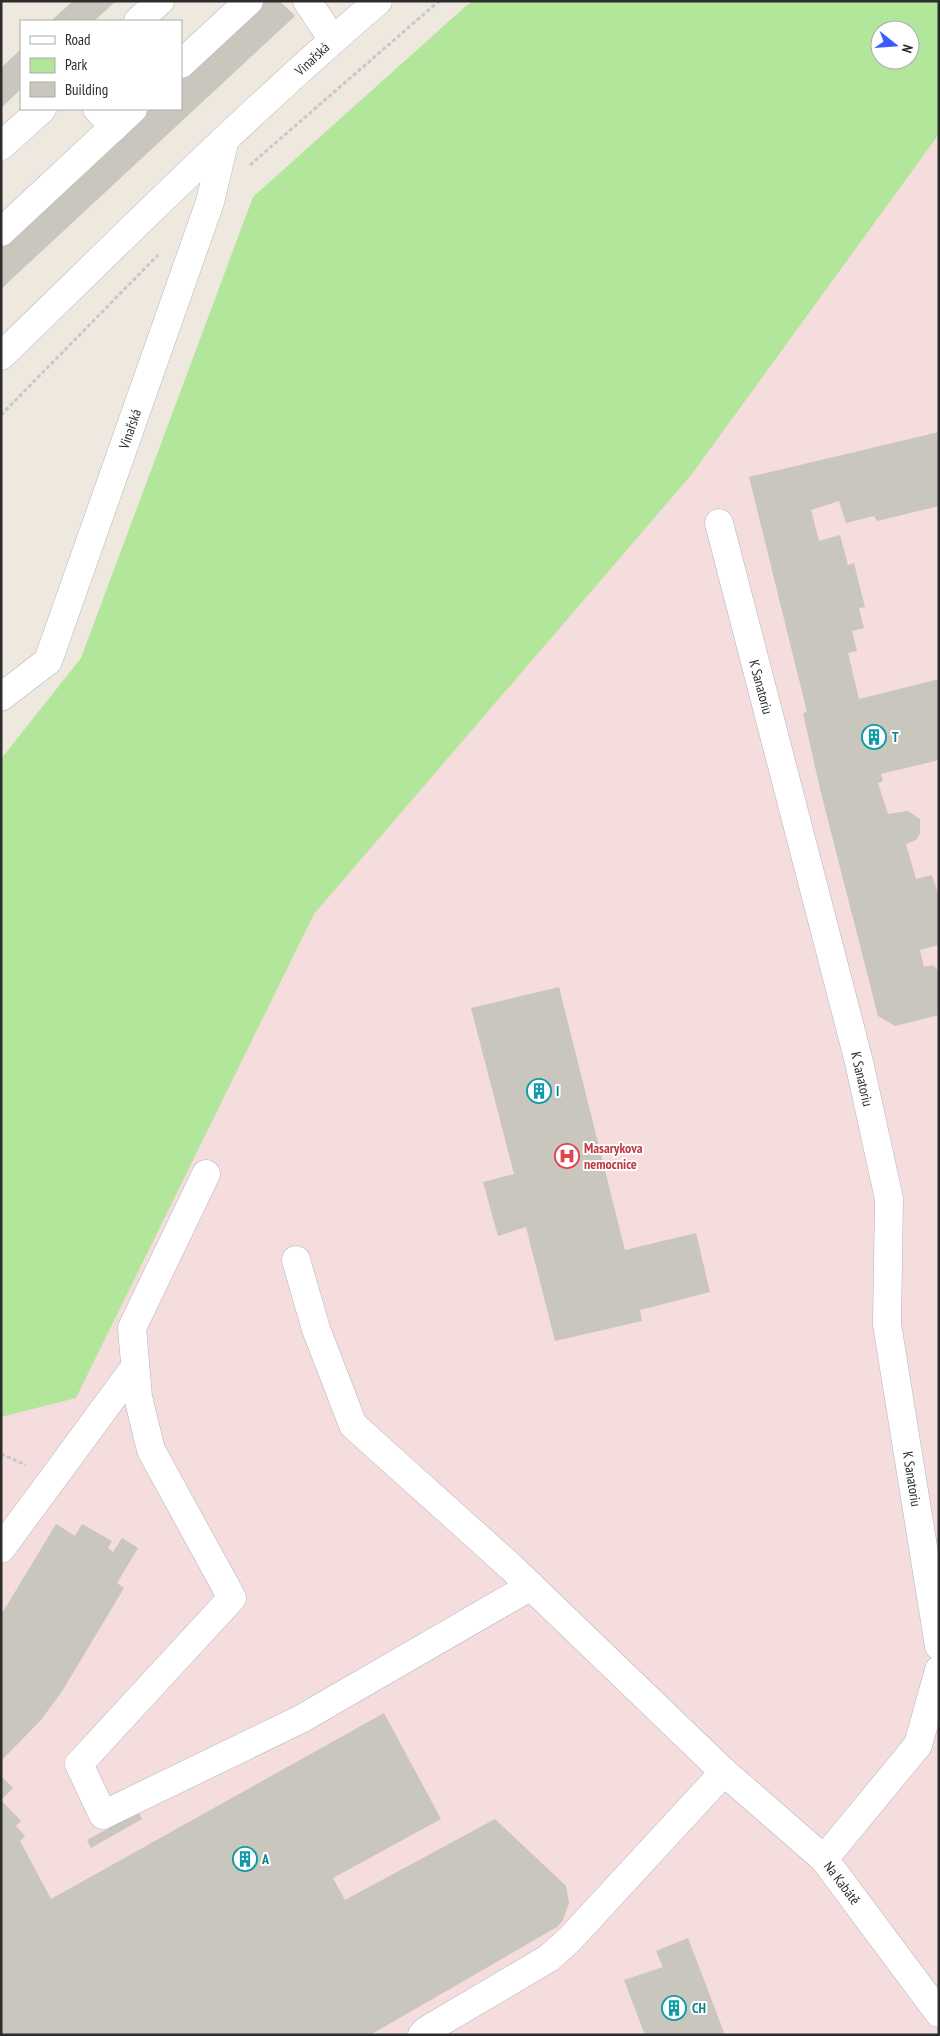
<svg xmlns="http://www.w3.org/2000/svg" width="940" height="2036" viewBox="0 0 940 2036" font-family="'PT Sans Narrow',sans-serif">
  <rect width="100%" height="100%" fill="#eee8df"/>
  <!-- medical -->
  <polygon fill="#f5dcdd" points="939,134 939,2035 1,2035 1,1417 76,1398 313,914 692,474"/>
  <!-- green -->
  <path fill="#b2e69a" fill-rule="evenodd" d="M473 1H939V134L692 474 314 914 76 1398 1 1417V759L81 658 253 197 466 6ZM880 30H910V60H880Z"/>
  <!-- building -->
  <g fill="#c9c6bd">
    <polygon points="73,1 116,1 94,21 51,21"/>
    <polygon points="265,1 280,1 295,16 1,289 1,247 150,109 181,109 181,79"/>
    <polygon points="21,49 21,89 1,108 1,68"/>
    <polygon points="939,432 939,506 877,521 874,516 846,523 839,501 811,510 819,541 840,535 848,565 854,563 865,607 859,608 864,628 852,631 857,651 848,653 859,699 939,679 939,760 881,774 883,781 878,783 888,814 908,811 920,819 920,834 916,840 906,844 916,879 932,875 939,897 939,945 920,950 924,967 933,965 939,971 939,1015 895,1026 878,1016 820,789 803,713 807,712 749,477"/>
    <polygon points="559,987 625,1250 696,1233 710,1292 640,1310 642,1321 555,1341 526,1227 498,1236 483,1182 514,1174 471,1008"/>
    <polygon points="56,1524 75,1536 82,1524 112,1541 108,1548 113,1552 122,1538 138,1548 117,1583 124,1588 61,1693 40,1721 1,1761 1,1615"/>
    <polygon points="384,1713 441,1819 333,1878 345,1900 495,1819 566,1886 569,1903 563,1920 557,1927 370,2035 1,2035 1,1800 21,1821 16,1826 25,1836 20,1841 51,1899"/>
    <polygon points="1,1776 13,1788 1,1800"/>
    <polygon points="142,1810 139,1813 142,1819 91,1848 87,1840"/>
    <polygon points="688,1938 725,2035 645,2035 624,1980 663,1967 656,1951"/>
  </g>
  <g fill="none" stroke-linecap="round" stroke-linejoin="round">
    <defs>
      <g id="minor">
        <polyline points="307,1 333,40"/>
        <polyline points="138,21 160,1"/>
        <polyline points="181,64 249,1"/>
        <polyline points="97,109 114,127"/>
        <polyline points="1,146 42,109"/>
        <polyline points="1,232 133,109"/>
        <path d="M1 356C125 236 247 113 378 1"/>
        <polyline points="719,523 859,1062 889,1199 887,1324 939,1646"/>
        <polyline points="1,697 48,661 210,202 225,139"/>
        <polyline points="206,1174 132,1328 138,1397 151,1450 232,1598 79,1764 103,1815 301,1719 531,1586"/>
        <polyline points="296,1260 316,1329 353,1425 511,1567 724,1772 824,1859 939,2013"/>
        <polyline points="1,1549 135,1367"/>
        <polyline points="824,1859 918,1745 939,1670"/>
        <polyline points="422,2035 427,2030 549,1958 570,1939 724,1772"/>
      </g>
    </defs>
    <!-- minor casing -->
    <use href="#minor" stroke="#b2b5c0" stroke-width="29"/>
    <!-- path -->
    <g stroke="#c8c8c8" stroke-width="3" stroke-dasharray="4 2.5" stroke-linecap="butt">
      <polyline points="250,165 439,1"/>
      <polyline points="1,415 158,255"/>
      <polyline points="1,1454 26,1465"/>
    </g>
    <!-- minor -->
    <use href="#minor" stroke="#fff" stroke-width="28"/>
  </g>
  <!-- icons -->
  <defs>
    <symbol id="building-ring" viewBox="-11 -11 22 22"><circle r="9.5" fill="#fff" stroke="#0f9aa8" stroke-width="1.5"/><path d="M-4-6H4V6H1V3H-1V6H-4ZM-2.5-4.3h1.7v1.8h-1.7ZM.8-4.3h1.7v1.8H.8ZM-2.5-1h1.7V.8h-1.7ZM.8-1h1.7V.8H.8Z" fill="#0f9aa8"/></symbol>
    <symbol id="hospital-ring" viewBox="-11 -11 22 22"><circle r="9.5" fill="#fff" stroke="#e0444e" stroke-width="1.5"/><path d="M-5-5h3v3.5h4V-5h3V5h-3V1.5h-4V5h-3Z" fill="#e0444e"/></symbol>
  </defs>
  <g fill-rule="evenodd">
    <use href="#building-ring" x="860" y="723" width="28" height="28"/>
    <use href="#building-ring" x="525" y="1077" width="28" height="28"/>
    <use href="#hospital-ring" x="553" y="1142" width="28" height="28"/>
    <use href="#building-ring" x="231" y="1845" width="28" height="28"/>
    <use href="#building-ring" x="660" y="1994" width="28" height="28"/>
  </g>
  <g text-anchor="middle" stroke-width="4" stroke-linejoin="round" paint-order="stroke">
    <!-- street labels -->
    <g font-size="14" fill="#2c2c2c" stroke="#fff">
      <text transform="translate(312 59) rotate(-43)" y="5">Vinařská</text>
      <text transform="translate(130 429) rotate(-71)" y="5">Vinařská</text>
      <text transform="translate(761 687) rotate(75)" y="5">K Sanatoriu</text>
      <text transform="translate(862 1079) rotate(77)" y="5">K Sanatoriu</text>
      <text transform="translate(912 1479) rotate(81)" y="5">K Sanatoriu</text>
      <text transform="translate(842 1883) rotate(53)" y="5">Na Kabátě</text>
    </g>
    <!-- culture labels -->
    <g font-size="14" font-weight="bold" fill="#0d838f" stroke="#fff" text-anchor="start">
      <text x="892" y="742">T</text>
      <text x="556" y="1096">I</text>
      <text x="262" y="1864">A</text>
      <text x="692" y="2013">CH</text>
    </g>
    <!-- health labels -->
    <g font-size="14" font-weight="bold" fill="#be3a42" stroke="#fff" text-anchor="start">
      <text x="584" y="1153">Masarykova<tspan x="584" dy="16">nemocnice</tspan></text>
    </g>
  </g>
  <!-- border -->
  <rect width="940" height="2036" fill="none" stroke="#2c2c2c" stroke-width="5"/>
  <!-- legend -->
  <rect x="20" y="20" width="162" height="90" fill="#ffffff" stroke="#ababab"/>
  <rect x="30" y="36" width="25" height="8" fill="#ffffff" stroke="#ababab"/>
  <text x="65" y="45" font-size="15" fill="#2c2c2c">Road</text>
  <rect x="30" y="58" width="25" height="15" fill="#b2e69a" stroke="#ababab"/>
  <text x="65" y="70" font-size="15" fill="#2c2c2c">Park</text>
  <rect x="30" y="82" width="25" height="15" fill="#c9c6bd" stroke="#ababab"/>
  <text x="65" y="95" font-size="15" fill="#2c2c2c">Building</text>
  <!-- north arrow -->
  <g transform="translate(895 45) rotate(107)"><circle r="24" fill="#ffffff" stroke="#ababab"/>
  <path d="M0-4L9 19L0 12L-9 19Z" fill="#3b5bff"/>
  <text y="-8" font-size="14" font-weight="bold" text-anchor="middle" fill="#2c2c2c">N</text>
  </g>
</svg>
